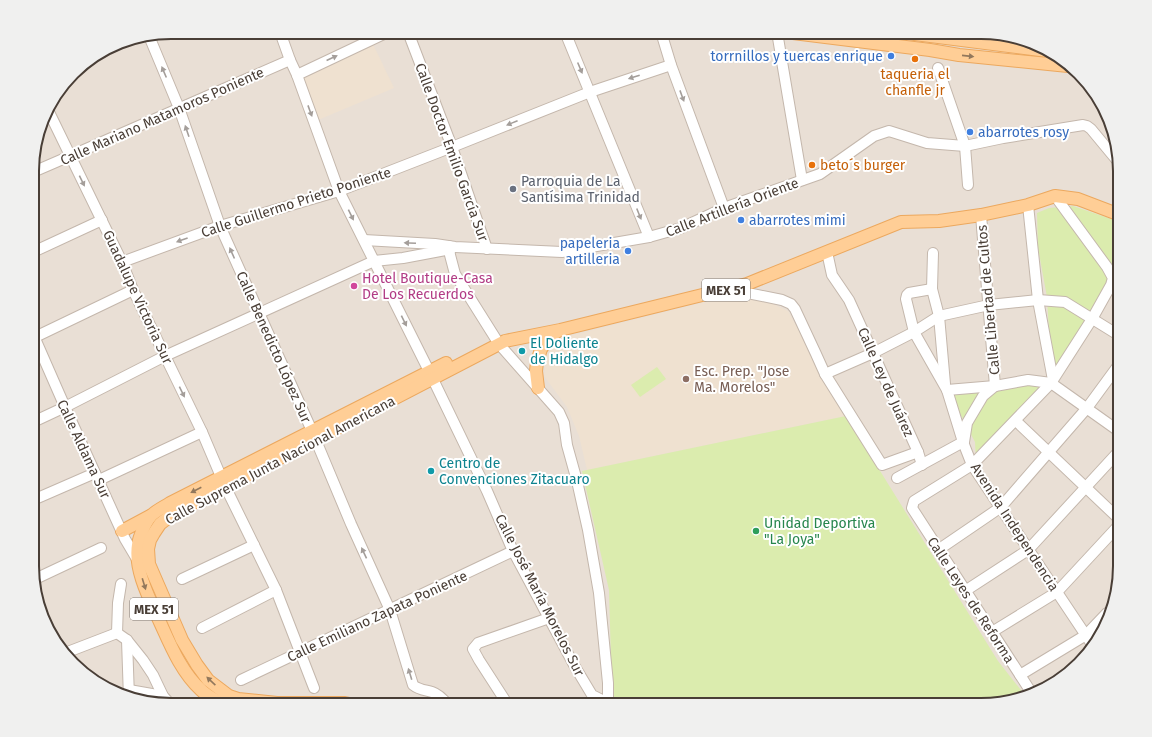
<svg xmlns="http://www.w3.org/2000/svg" width="1152" height="737" viewBox="0 0 1152 737" font-family="'Fira Sans',sans-serif">
  <rect width="100%" height="100%" fill="#f5eee7"/>
  <!-- residential -->
  <polygon fill="#e9dfd5" points="171,32 981,32 1017,37 1058,55 1101,101 1120,162 1120,575 1097,643 1050,687 990,705 171,705 135,700 94,682 55,643 33,584 33,153 46,109 79,67 118,42"/>
  <!-- education -->
  <g fill="#efe1d0">
    <polygon points="372,42 394,88 318,120 300,76"/>
    <polygon points="733,295 771,303 788,311 846,416 587,470 579,436 567,407 544,376 546,359 554,343 573,335"/>
  </g>
  <!-- green -->
  <g fill="#dbecae">
    <polygon points="1073,206 1120,222 1120,272 1111,288 1056,371 1049,332 1047,297 1038,248 1037,213 1049,208"/>
    <polygon points="657,367 666,379 640,397 631,385"/>
    <polygon points="1031,383 1048,385 976,460 975,442 951,396 960,391 979,392 1000,391"/>
    <polygon points="846,416 998,661 1024,694 990,705 615,705 612,695 609,590 582,471"/>
  </g>
  <g fill="none" stroke-linecap="round" stroke-linejoin="round">
    <defs>
      <g id="minor">
        <polyline points="280,32 290,60 297,75 339,191 429,371 487,491 513,551 574,665 592,695 608,703"/>
        <polyline points="408,32 452,147 487,249"/>
        <polyline points="565,32 649,237"/>
        <polyline points="661,32 671,65 724,208"/>
        <polyline points="777,32 802,180"/>
        <path d="M149 36 179 108 220 226 312 431 351 524 390 610 413 685C419 690 425 690 432 692 438 694 444 700 448 705"/>
        <polyline points="938,68 965,146 968,185"/>
        <polyline points="297,75 388,32"/>
        <polyline points="47,108 122,262 133,290 202,432 225,486 276,590 314,688"/>
        <polyline points="33,172 70,156 290,60"/>
        <polyline points="1028,205 1038,300 1053,380"/>
        <polyline points="981,215 995,386"/>
        <polyline points="364,240 435,244 455,247 562,252 649,237 681,228 724,208 820,174 874,136 889,131 927,143 965,146 1003,138 1083,125 1087,126 1091,129 1120,164"/>
        <polyline points="449,246 450,255 455,274 499,344 559,412 564,423 567,445 577,481 588,530 599,593 608,683 608,705"/>
        <polyline points="33,252 102,220"/>
        <polyline points="827,252 832,275 849,300 918,452 922,465"/>
        <polyline points="933,253 932,289 939,316 945,384"/>
        <polyline points="122,262 220,226 339,191 452,147 590,92 671,65"/>
        <polyline points="728,289 782,300 791,304 795,309 816,354 825,374 882,465 918,452"/>
        <polyline points="932,289 909,293 907,295 906,299 914,332 947,390 963,442 972,465 1093,646"/>
        <polyline points="33,334 65,407 125,539 138,561"/>
        <polyline points="33,338 133,290"/>
        <polyline points="825,374 873,353 914,332 939,316 989,305 1038,300 1065,302 1120,336"/>
        <polyline points="947,390 995,386 1028,380 1051,383 1120,432"/>
        <polyline points="1016,421 1120,520"/>
        <polyline points="33,422 65,407 165,356 374,261 403,258 451,249"/>
        <polyline points="964,442 967,423 983,396 995,386"/>
        <polyline points="897,478 963,442"/>
        <polyline points="99,480 202,432"/>
        <polyline points="33,500 95,473"/>
        <polyline points="938,550 1001,507 1087,408 1120,363"/>
        <polyline points="182,579 254,545"/>
        <polyline points="33,580 101,548"/>
        <polyline points="965,591 1028,550 1120,450"/>
        <polyline points="202,628 276,590"/>
        <polyline points="992,632 1057,592 1120,524"/>
        <polyline points="117,633 127,640 143,660 153,675 163,696 171,705"/>
        <polyline points="117,633 118,603 121,584"/>
        <polyline points="127,640 129,698"/>
        <polyline points="65,653 117,633"/>
        <polyline points="1020,675 1086,635 1107,613"/>
        <polyline points="241,680 513,551"/>
        <polyline points="129,690 163,696"/>
        <polyline points="1031,692 912,508 914,501 972,465 1051,383 1092,319 1111,285 1113,278 1107,267 1055,196"/>
        <polyline points="508,705 479,660 473,649 478,643 549,618"/>
      </g>
      <g id="major">
        <polyline points="785,32 930,50 959,55 1068,66"/>
        <polyline points="899,32 1048,51"/>
        <polyline points="538,388 536,371 537,362 541,349 549,337 558,331"/>
        <polyline points="122,531 150,516"/>
        <path d="M223 705C216 700 207 696 201 690 181 672 170 644 159 620 149 598 134 569 138 545 139 537 145 523 150 517 153 512 164 507 170 503L446 363"/>
        <polyline points="355,705 345,703 277,703 238,699 229,696 208,680 197,665 182,640 149,564 148,549 150,540 154,533 160,524 174,513 505,341 560,330 747,284 901,222 939,221 981,215 1028,205 1055,196 1078,199 1120,215"/>
      </g>
    </defs>
    <!-- minor casing -->
    <use href="#minor" stroke="#c4b7ac" stroke-width="12"/>
    <!-- major casing -->
    <use href="#major" stroke="#eca85e" stroke-width="14"/>
    <!-- minor -->
    <use href="#minor" stroke="#fff" stroke-width="10"/>
    <!-- major -->
    <use href="#major" stroke="#ffce96" stroke-width="12"/>
  </g>
  <!-- one-way arrows -->
  <defs><path id="oneway-solid" d="M-6-.8H1V-3.2L6.5 0L1 3.2V.8H-6Z"/></defs>
  <g fill="#92785c">
    <use href="#oneway-solid" transform="translate(968 56) rotate(6)"/>
    <use href="#oneway-solid" transform="translate(196 490) rotate(153)"/>
    <use href="#oneway-solid" transform="translate(144 584) rotate(73)"/>
    <use href="#oneway-solid" transform="translate(211 681) rotate(-137)"/>
  </g>
  <g fill="#a49e9a">
    <use href="#oneway-solid" transform="translate(332 58) rotate(-25)"/>
    <use href="#oneway-solid" transform="translate(580 68) rotate(67)"/>
    <use href="#oneway-solid" transform="translate(164 72) rotate(-113)"/>
    <use href="#oneway-solid" transform="translate(634 77) rotate(162)"/>
    <use href="#oneway-solid" transform="translate(682 96) rotate(70)"/>
    <use href="#oneway-solid" transform="translate(310 111) rotate(70)"/>
    <use href="#oneway-solid" transform="translate(512 123) rotate(158)"/>
    <use href="#oneway-solid" transform="translate(187 131) rotate(-109)"/>
    <use href="#oneway-solid" transform="translate(82 181) rotate(64)"/>
    <use href="#oneway-solid" transform="translate(639 214) rotate(68)"/>
    <use href="#oneway-solid" transform="translate(351 215) rotate(64)"/>
    <use href="#oneway-solid" transform="translate(182 240) rotate(160)"/>
    <use href="#oneway-solid" transform="translate(410 243) rotate(-177)"/>
    <use href="#oneway-solid" transform="translate(232 253) rotate(-114)"/>
    <use href="#oneway-solid" transform="translate(404 321) rotate(64)"/>
    <use href="#oneway-solid" transform="translate(182 392) rotate(64)"/>
    <use href="#oneway-solid" transform="translate(364 553) rotate(-115)"/>
    <use href="#oneway-solid" transform="translate(410 674) rotate(-107)"/>
  </g>
  <!-- markers -->
  <g fill="#3f7fe0" stroke="#fff" stroke-width="1.5">
    <circle cx="891" cy="56" r="4"/>
    <circle cx="970" cy="132" r="4"/>
    <circle cx="741" cy="220" r="4"/>
    <circle cx="628" cy="251" r="4"/>
  </g>
  <g fill="#e8710a" stroke="#fff" stroke-width="1.5">
    <circle cx="915" cy="59" r="4"/>
    <circle cx="812" cy="165" r="4"/>
  </g>
  <circle fill="#6b7280" stroke="#fff" stroke-width="1.5" cx="513" cy="189" r="4"/>
  <circle fill="#d1479c" stroke="#fff" stroke-width="1.5" cx="354" cy="286" r="4"/>
  <g fill="#0f9aa8" stroke="#fff" stroke-width="1.5">
    <circle cx="522" cy="351" r="4"/>
    <circle cx="431" cy="471" r="4"/>
  </g>
  <circle fill="#8d6e63" stroke="#fff" stroke-width="1.5" cx="686" cy="379" r="4"/>
  <circle fill="#2e9e5b" stroke="#fff" stroke-width="1.5" cx="756" cy="531" r="4"/>
  <g text-anchor="middle" stroke-width="4" stroke-linejoin="round" paint-order="stroke">
    <!-- shield labels -->
    <g fill="#fff" stroke="#807872" stroke-width="1">
      <rect x="702" y="279" width="48" height="22" rx="3"/>
      <rect x="130" y="598" width="48" height="22" rx="3"/>
    </g>
    <g font-size="13" font-weight="bold" fill="#493e36">
      <text x="726" y="295">MEX 51</text>
      <text x="154" y="614">MEX 51</text>
    </g>
    <!-- shop labels -->
    <g font-size="14" fill="#366cbe" stroke="#fff" text-anchor="end">
      <text x="883" y="61">torrnillos y tuercas enrique</text>
      <text x="978" y="137" text-anchor="start">abarrotes rosy</text>
      <text x="749" y="225" text-anchor="start">abarrotes mimi</text>
      <text x="620" y="248">papeleria<tspan x="620" dy="16">artilleria</tspan></text>
    </g>
    <!-- food labels -->
    <g font-size="14" fill="#c56008" stroke="#fff">
      <text x="915" y="79">taqueria el<tspan x="915" dy="16">chanfle jr</tspan></text>
      <text x="820" y="170" text-anchor="start">beto´s burger</text>
    </g>
    <!-- street labels -->
    <g font-size="14" fill="#493e36" stroke="#fff">
      <text transform="translate(162 116) rotate(-24)" y="5">Calle Mariano Matamoros Poniente</text>
      <text transform="translate(452 152) rotate(70)" y="5">Calle Doctor Emilio García Sur</text>
      <text transform="translate(296 202) rotate(-18)" y="5">Calle Guillermo Prieto Poniente</text>
      <text transform="translate(732 207) rotate(-21)" y="5">Calle Artillería Oriente</text>
      <text transform="translate(138 297) rotate(65)" y="5">Guadalupe Victoria Sur</text>
      <text transform="translate(988 300) rotate(-95)" y="5">Calle Libertad de Cultos</text>
      <text transform="translate(274 347) rotate(66)" y="5">Calle Benedicto López Sur</text>
      <text transform="translate(886 382) rotate(66)" y="5">Calle Ley de Juárez</text>
      <text transform="translate(84 449) rotate(65)" y="5">Calle Aldama Sur</text>
      <text transform="translate(280 460) rotate(-28)" y="5">Calle Suprema Junta Nacional Americana</text>
      <text transform="translate(1015 527) rotate(57)" y="5">Avenida Independencia</text>
      <text transform="translate(540 595) rotate(63)" y="5">Calle José María Morelos Sur</text>
      <text transform="translate(971 600) rotate(57)" y="5">Calle Leyes de Reforma</text>
      <text transform="translate(377 616) rotate(-25)" y="5">Calle Emiliano Zapata Poniente</text>
    </g>
    <!-- worship labels -->
    <g font-size="14" fill="#5b616d" stroke="#fff" text-anchor="start">
      <text x="521" y="186">Parroquia de La<tspan x="521" dy="16">Santísima Trinidad</tspan></text>
    </g>
    <!-- hotel labels -->
    <g font-size="14" fill="#b23c85" stroke="#fff" text-anchor="start">
      <text x="362" y="283">Hotel Boutique-Casa<tspan x="362" dy="16">De Los Recuerdos</tspan></text>
    </g>
    <!-- culture labels -->
    <g font-size="14" fill="#0d838f" stroke="#fff" text-anchor="start">
      <text x="530" y="348">El Doliente<tspan x="530" dy="16">de Hidalgo</tspan></text>
      <text x="439" y="468">Centro de<tspan x="439" dy="16">Convenciones Zitacuaro</tspan></text>
    </g>
    <!-- education labels -->
    <g font-size="14" fill="#785e54" stroke="#fff" text-anchor="start">
      <text x="694" y="376">Esc. Prep. "Jose<tspan x="694" dy="16">Ma. Morelos"</tspan></text>
    </g>
    <!-- leisure labels -->
    <g font-size="14" fill="#27864d" stroke="#fff" text-anchor="start">
      <text x="764" y="528">Unidad Deportiva<tspan x="764" dy="16">"La Joya"</tspan></text>
    </g>
  </g>
  <!-- crop -->
  <path d="M0 0H1152V737H0ZM171 39H981A132 132 0 0 1 1113 171V566A132 132 0 0 1 981 698H171A132 132 0 0 1 39 566V171A132 132 0 0 1 171 39Z" fill="#f0f0ef" fill-rule="evenodd"/>
  <path fill="none" stroke="#493e36" stroke-width="2" d="M171 39H981A132 132 0 0 1 1113 171V566A132 132 0 0 1 981 698H171A132 132 0 0 1 39 566V171A132 132 0 0 1 171 39Z"/>
</svg>
